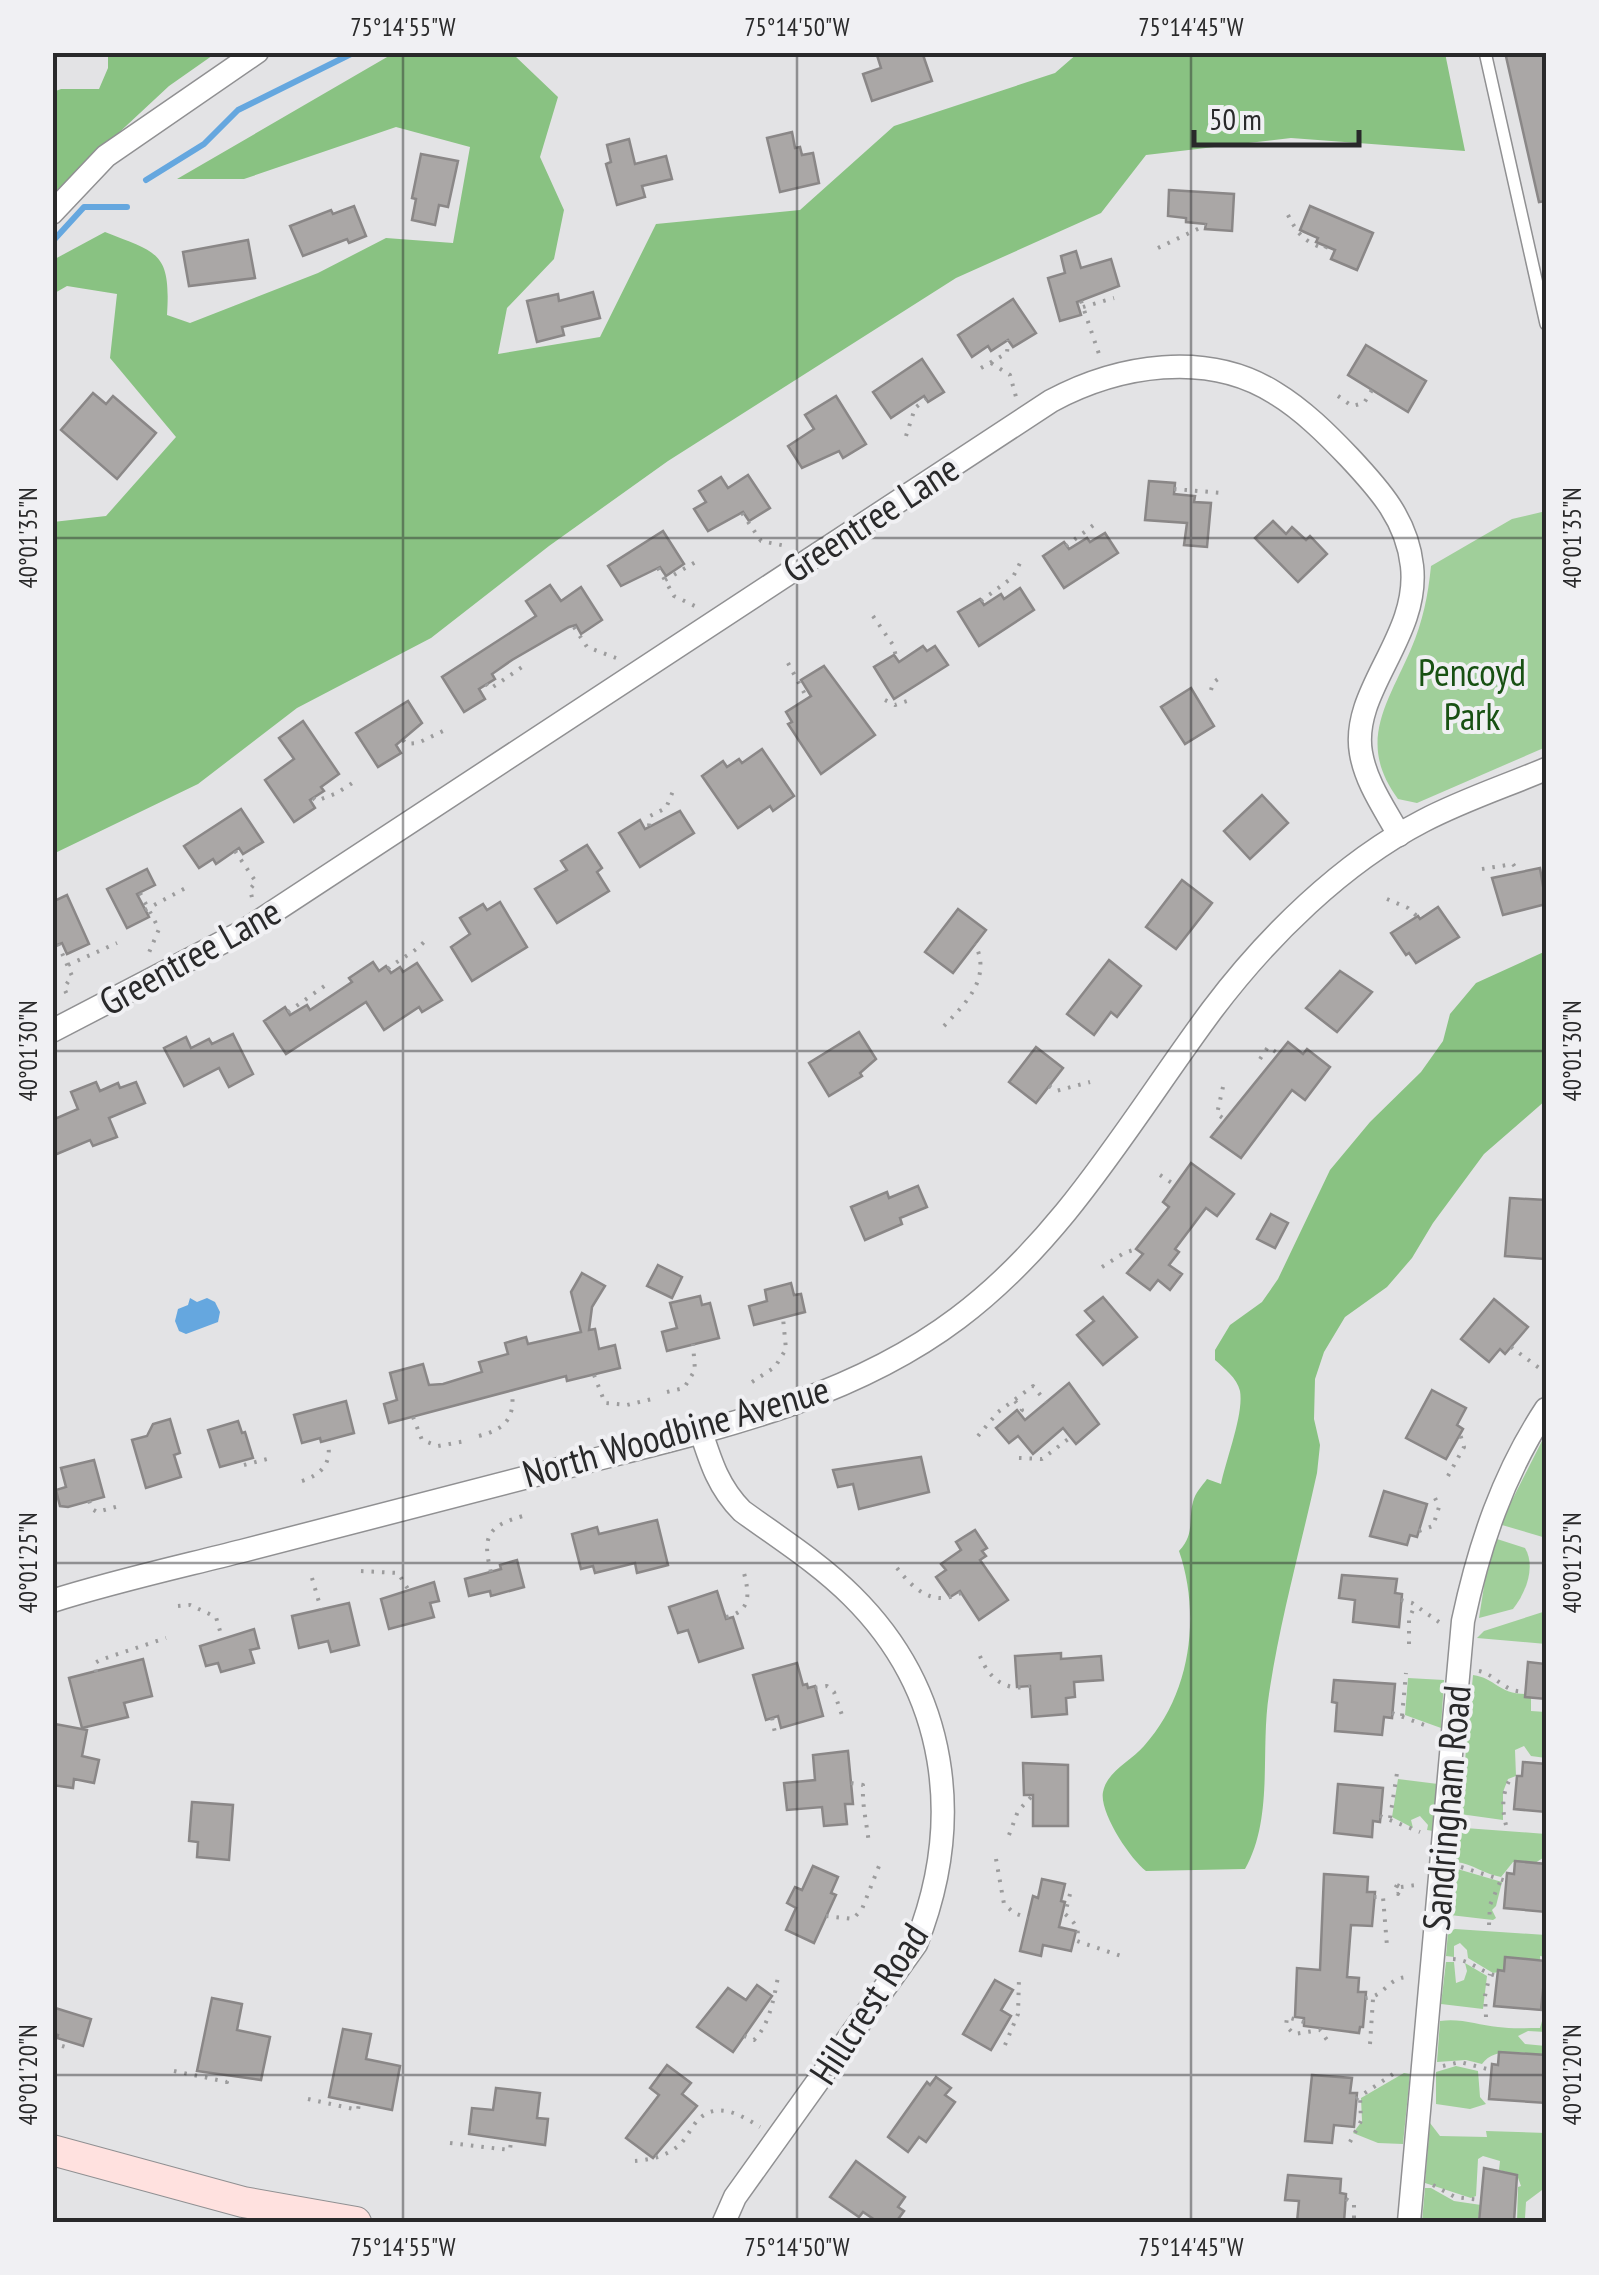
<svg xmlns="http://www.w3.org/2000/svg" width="1599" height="2275" viewBox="0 0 1599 2275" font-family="'PT Sans Narrow',sans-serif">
  <rect width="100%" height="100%" fill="#e3e3e5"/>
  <!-- green -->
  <g fill="#a0cf9a">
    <path d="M1546 511V747L1417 803 1398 799C1356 742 1388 703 1411 649 1423 621 1428 596 1431 566L1512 519Z"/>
    <polygon points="1546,1433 1546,1538 1502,1525 1506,1512"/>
    <path d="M1497 1539 1525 1548C1536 1566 1526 1593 1513 1609L1479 1618 1485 1580Z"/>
    <polygon points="1546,1611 1546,1644 1477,1638 1484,1631"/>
    <path d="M1473 1675C1495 1678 1499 1694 1525 1694V1697L1531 1698V1711L1546 1712V1758L1531 1756 1524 1746 1515 1750 1516 1776 1508 1779 1503 1792V1820L1460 1814Z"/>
    <polygon points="1408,1678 1444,1680 1441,1728 1405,1715"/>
    <polygon points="1398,1779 1438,1784 1433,1831 1427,1830 1428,1825 1420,1816 1411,1820 1413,1828 1392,1817"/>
    <path d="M1465 1828 1546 1834V1856L1535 1863 1513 1862 1501 1877C1484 1874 1473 1864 1456 1862L1457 1831Z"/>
    <polygon points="1454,1868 1502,1882 1496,1906 1492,1910 1496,1918 1493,1920 1450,1915"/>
    <polygon points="1455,1929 1546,1935 1546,1957 1540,1956 1540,1960 1506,1957 1504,1971 1493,1973 1468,1958 1467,1950 1460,1943 1454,1946 1454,1957 1446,1956 1448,1932"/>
    <polygon points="1446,1962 1454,1962 1456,1983 1464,1980 1467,1971 1465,1963 1487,1976 1483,2009 1441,2004"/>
    <path d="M1546 2007V2032L1528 2031 1518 2036 1525 2044 1546 2046V2055C1525 2054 1496 2045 1482 2064L1466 2060 1437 2062 1440 2021C1461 2018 1478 2025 1498 2027 1512 2029 1526 2028 1540 2028Z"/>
    <polygon points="1456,2066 1478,2071 1480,2097 1486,2104 1470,2109 1436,2104 1436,2072"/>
    <polygon points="1404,2073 1410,2074 1403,2144 1378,2143 1353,2133 1362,2121 1361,2098"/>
    <polygon points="1430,2123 1440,2136 1487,2137 1486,2131 1546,2133 1546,2187 1526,2202 1525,2218 1528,2222 1517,2222 1518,2187 1521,2186 1517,2175 1499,2170 1500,2161 1483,2156 1478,2159 1476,2196 1471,2198 1425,2183"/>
    <polygon points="1425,2188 1431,2188 1454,2201 1481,2205 1477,2222 1422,2222"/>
  </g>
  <!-- forest -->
  <g fill="#89c282">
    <polygon points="108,53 216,53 169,86 53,194 53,92 61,89 99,89 108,68"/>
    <path d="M394 53H508L515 56 558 97 540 157 564 210 554 259 507 308 498 354 600 337 656 224 800 210 894 126 1055 73 1078 53H1445L1465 151 1291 138 1146 155 1101 213 956 278 668 461 549 546 431 638 297 708 198 784 53 854V522L106 516 176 437 110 358 117 294 67 286 53 294V260L105 232C158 253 171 252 167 315L190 323 318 273 386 238 453 243 470 147 396 127 244 179H177Z"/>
    <path d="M1546 951V1100L1484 1154 1433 1223 1412 1258 1387 1287 1345 1317 1324 1352 1315 1379 1314 1419 1320 1445 1317 1473C1301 1546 1280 1620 1269 1694 1260 1750 1274 1818 1245 1869L1146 1871C1130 1859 1099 1812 1103 1792 1107 1771 1131 1761 1144 1746 1191 1694 1201 1615 1179 1551 1195 1534 1188 1521 1193 1502 1195 1493 1202 1486 1207 1479L1221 1484C1226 1459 1244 1414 1240 1391 1237 1378 1224 1368 1215 1360V1350L1230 1325 1262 1302 1278 1279 1330 1170 1370 1122 1421 1072 1443 1041 1450 1014 1476 983Z"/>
  </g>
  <!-- water -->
  <polygon fill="#65a7df" points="190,1298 197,1302 207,1298 215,1302 220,1312 218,1322 186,1334 179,1331 175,1321 178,1309 188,1305"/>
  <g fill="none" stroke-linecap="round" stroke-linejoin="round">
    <!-- stream -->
    <g stroke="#65a7df" stroke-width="6">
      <polyline points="146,180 204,144 238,110 355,52"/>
      <polyline points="52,242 84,207 127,207"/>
    </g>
  </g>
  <!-- building -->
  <g fill="#aaa7a6" stroke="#8a8787" stroke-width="2.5">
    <polygon points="876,52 922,52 932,81 872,101 863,74 881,68"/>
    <polygon points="1505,52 1546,52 1546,201 1539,202"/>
    <polygon points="792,132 795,148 800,147 802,155 813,153 819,183 780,192 767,138"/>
    <polygon points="629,139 635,164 666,156 672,179 642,186 645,197 617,205 606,164 611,162 607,145"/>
    <polygon points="421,154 458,161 448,207 439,205 435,225 412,220 416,199 412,198"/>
    <polygon points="1169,190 1234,194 1232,231 1205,229 1206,224 1186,222 1186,218 1168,216"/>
    <polygon points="354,206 366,236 349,243 347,239 303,256 290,226 331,210 333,214"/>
    <polygon points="1310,206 1373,233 1357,270 1331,259 1335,250 1316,242 1318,238 1300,230"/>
    <polygon points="248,240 255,278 189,286 183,252"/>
    <polygon points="1076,251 1081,268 1111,259 1119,286 1077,302 1081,315 1060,321 1048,278 1065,273 1061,256"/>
    <polygon points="593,292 600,318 562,327 564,335 537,342 527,301 558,294 559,301"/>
    <polygon points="1013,299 1036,333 1013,347 1008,340 991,351 988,346 972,357 958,335"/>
    <polygon points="1366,345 1426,381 1408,412 1348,375"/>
    <polygon points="922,359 944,392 928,402 924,396 891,418 873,392"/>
    <polygon points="93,393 106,404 113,396 156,433 117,479 61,430"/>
    <polygon points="836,396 866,444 843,458 839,451 802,468 788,446 814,429 805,415"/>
    <polygon points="748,475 770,508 749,521 743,512 708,531 694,509 706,502 699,491 721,477 728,488"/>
    <polygon points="1149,481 1175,483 1174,494 1195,496 1194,502 1211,503 1207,547 1184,545 1187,523 1145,520"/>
    <polygon points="1273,521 1286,534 1292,527 1306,540 1310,536 1327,554 1298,582 1255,538"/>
    <polygon points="663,531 684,564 666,576 660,567 621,586 608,566"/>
    <polygon points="1105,533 1118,553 1064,588 1043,556 1064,542 1069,549 1087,538 1090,542"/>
    <polygon points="550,585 561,601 581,587 602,620 581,634 576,625 569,627 512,660 492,674 495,679 479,689 485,699 464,712 442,677 536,616 526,601"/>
    <polygon points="1020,588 1034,610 979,646 958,612 980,599 984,605 1001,594 1004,599"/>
    <polygon points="923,646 927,651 935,646 948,665 894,699 874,667 894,655 899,662"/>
    <polygon points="824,666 875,735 821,774 788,724 792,722 786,712 811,696 801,680"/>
    <polygon points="1191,688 1214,726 1185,744 1161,707"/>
    <polygon points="408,701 422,723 396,745 401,753 378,767 356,733"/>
    <polygon points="303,721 339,774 321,787 324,791 310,800 315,808 294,822 265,780 294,759 279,738"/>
    <polygon points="762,749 794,796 773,811 770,806 738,828 702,776 723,761 727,767 739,759 742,763"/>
    <polygon points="1262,795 1288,823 1250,859 1224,831"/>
    <polygon points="241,809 263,842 243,854 239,848 216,864 213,859 199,868 184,846"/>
    <polygon points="680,811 694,833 640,867 619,833 640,820 645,829"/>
    <polygon points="587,845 602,868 597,872 609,891 557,923 535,889 567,870 561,861"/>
    <polygon points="1540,868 1546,904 1503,915 1492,878"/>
    <polygon points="147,869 155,885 137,894 149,917 127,928 107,889"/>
    <polygon points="1182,880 1212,903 1176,949 1146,927"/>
    <polygon points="67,895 89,944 67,954 62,943 52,947 52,902"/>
    <polygon points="500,902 527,947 472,981 451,947 470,934 460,918 483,904 487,910"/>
    <polygon points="1438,907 1459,937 1416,963 1409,953 1406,955 1391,933 1418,916 1420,919"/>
    <polygon points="958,909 986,930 953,973 925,952"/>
    <polygon points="1109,960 1141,986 1117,1017 1111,1012 1094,1035 1067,1014"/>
    <polygon points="373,962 379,971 386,966 391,973 400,967 403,972 417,963 442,1000 422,1012 419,1007 384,1030 366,1002 286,1054 264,1021 285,1007 290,1015 307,1005 310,1010 352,982 349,978"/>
    <polygon points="1340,971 1372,992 1337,1032 1306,1008"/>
    <polygon points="859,1032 876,1059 860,1073 862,1076 829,1096 809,1063"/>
    <polygon points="233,1034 253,1074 229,1087 219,1068 184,1086 164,1048 186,1037 191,1048 209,1039 212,1044"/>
    <polygon points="1288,1042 1303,1054 1307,1049 1330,1067 1305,1100 1292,1090 1241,1158 1211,1137"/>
    <polygon points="1036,1047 1063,1068 1036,1103 1009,1082"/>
    <polygon points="96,1082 100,1091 118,1083 120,1088 136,1082 145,1103 109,1118 117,1137 93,1146 90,1140 52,1156 52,1120 78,1109 71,1092"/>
    <polygon points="1191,1163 1234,1194 1217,1216 1206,1208 1175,1249 1179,1252 1169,1265 1182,1274 1170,1290 1158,1280 1150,1290 1127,1273 1143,1254 1136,1249 1169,1207 1163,1202"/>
    <polygon points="918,1186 927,1207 900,1218 902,1224 865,1240 851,1207 887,1192 889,1198"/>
    <polygon points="1510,1198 1546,1200 1545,1259 1505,1256"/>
    <polygon points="1271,1214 1288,1223 1275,1248 1257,1239"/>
    <polygon points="658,1265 682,1277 672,1298 647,1286"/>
    <polygon points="582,1273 605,1286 592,1307 589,1330 595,1329 599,1349 615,1345 620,1368 567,1381 566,1376 389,1423 384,1404 397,1400 390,1373 423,1364 429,1385 443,1384 482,1372 479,1362 508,1354 505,1343 526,1337 528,1344 581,1332 571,1292"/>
    <polygon points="791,1283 794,1295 801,1294 805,1312 754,1325 749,1306 767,1301 765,1290"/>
    <polygon points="700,1296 702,1305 710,1303 719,1338 667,1351 662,1332 677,1328 670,1303"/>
    <polygon points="1103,1297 1137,1337 1103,1365 1077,1335 1094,1321 1085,1311"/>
    <polygon points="1494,1299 1528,1327 1505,1354 1500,1349 1489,1362 1461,1339"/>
    <polygon points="1069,1383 1099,1424 1076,1444 1063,1428 1033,1454 1018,1436 1009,1443 996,1428 1017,1410 1025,1420"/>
    <polygon points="1432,1390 1466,1408 1457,1425 1463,1429 1446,1459 1406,1438"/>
    <polygon points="346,1401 354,1433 321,1442 320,1438 302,1443 294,1415"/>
    <polygon points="170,1419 180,1453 174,1455 181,1477 146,1488 132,1440 147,1436 153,1424"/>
    <polygon points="238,1421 242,1433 245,1432 253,1458 220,1467 208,1430"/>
    <polygon points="921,1457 929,1492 859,1509 853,1484 838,1487 833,1470"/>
    <polygon points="94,1460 104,1497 68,1507 60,1506 56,1490 66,1487 61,1468"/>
    <polygon points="1384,1491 1427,1504 1417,1537 1410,1535 1407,1545 1370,1536"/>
    <polygon points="657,1520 668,1565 637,1573 635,1563 595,1573 593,1566 581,1569 572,1534 597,1527 599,1534"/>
    <polygon points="975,1530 987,1548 982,1551 986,1556 980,1560 1008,1600 979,1620 960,1591 950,1597 936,1577 946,1570 941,1564 961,1550 956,1542"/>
    <polygon points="517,1560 524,1587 491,1596 490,1591 469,1596 465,1579 501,1569 500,1565"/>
    <polygon points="1342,1575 1397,1579 1395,1593 1402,1594 1399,1627 1353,1622 1355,1600 1339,1598"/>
    <polygon points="434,1582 439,1601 430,1603 434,1617 389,1629 381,1599"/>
    <polygon points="717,1591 726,1619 733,1617 743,1648 699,1662 688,1630 678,1633 669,1607"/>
    <polygon points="349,1603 359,1645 331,1652 328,1641 299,1648 292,1616"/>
    <polygon points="254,1629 259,1648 250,1650 254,1663 221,1672 218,1663 206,1666 200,1646"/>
    <polygon points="1061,1653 1061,1659 1101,1656 1103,1680 1074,1682 1075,1697 1066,1698 1067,1714 1032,1717 1030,1686 1017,1687 1015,1656"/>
    <polygon points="143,1659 152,1696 124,1703 128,1717 82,1728 69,1678"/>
    <polygon points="1528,1662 1546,1664 1546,1699 1525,1697"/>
    <polygon points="797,1663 803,1685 807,1684 808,1688 815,1686 823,1716 781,1728 778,1716 766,1720 753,1675"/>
    <polygon points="1334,1680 1395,1684 1392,1718 1384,1717 1382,1735 1335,1731 1337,1703 1332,1702"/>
    <polygon points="55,1724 87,1730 82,1756 99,1760 94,1783 74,1779 73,1788 52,1785"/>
    <polygon points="848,1751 853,1804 845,1804 847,1824 824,1826 822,1807 787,1810 784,1783 815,1780 813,1755"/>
    <polygon points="1523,1762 1546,1764 1546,1812 1514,1809 1517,1776 1522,1776"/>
    <polygon points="1023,1763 1068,1765 1068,1826 1033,1826 1033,1795 1024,1795"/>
    <polygon points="1338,1784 1383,1788 1380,1822 1373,1821 1372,1837 1334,1833"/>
    <polygon points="192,1802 233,1805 229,1860 197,1857 198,1842 189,1841"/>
    <polygon points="1515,1861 1546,1864 1546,1912 1504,1908 1507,1873 1514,1874"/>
    <polygon points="813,1866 838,1877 831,1893 836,1895 814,1943 786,1930 796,1908 787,1903 795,1887 802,1890"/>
    <polygon points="1324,1874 1368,1877 1367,1892 1375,1892 1372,1926 1351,1925 1347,1977 1359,1978 1358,1992 1366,1992 1363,2027 1360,2027 1359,2033 1304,2026 1304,2018 1295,2017 1297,1968 1320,1970"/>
    <polygon points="1042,1879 1065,1884 1061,1901 1065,1902 1059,1927 1076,1931 1071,1951 1043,1945 1041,1956 1020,1951 1033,1896 1038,1898"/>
    <polygon points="1505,1957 1546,1961 1541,2010 1494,2006 1498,1970 1504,1971"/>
    <polygon points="995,1980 1013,1990 1001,2010 1011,2016 991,2050 963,2034"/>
    <polygon points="757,1985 772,1996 733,2052 697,2027 728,1988 746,2000"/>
    <polygon points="212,1998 242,2004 237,2030 270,2037 261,2080 197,2071"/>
    <polygon points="52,2007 91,2019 83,2046 57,2038 58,2035 52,2033"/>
    <polygon points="343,2029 371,2034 366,2059 400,2066 392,2110 329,2097"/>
    <polygon points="1499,2052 1546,2055 1546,2103 1489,2099 1492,2064 1498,2065"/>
    <polygon points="667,2065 691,2083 682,2094 697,2106 653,2158 626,2138 659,2095 650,2088"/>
    <polygon points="1312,2075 1352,2078 1350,2093 1357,2093 1354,2127 1334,2125 1332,2143 1305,2141"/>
    <polygon points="936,2077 951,2088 945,2095 955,2102 926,2142 919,2137 908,2152 888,2137 927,2082 930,2085"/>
    <polygon points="496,2088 540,2093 537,2118 548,2119 545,2145 469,2134 472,2108 493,2110"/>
    <polygon points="856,2161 905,2197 898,2207 904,2211 896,2222 878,2222 863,2212 859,2217 830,2197"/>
    <polygon points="1484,2168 1517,2175 1514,2222 1479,2222"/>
    <polygon points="1288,2175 1341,2179 1340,2193 1346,2194 1344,2222 1297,2222 1299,2201 1285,2200"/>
  </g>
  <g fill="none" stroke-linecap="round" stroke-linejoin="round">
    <defs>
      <polyline id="service" points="1485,52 1546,324"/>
      <g id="minor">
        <polyline points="52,213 106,156 257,52"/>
        <path d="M52 1031 244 931 1051 401C1118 365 1207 350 1275 393 1303 410 1327 434 1349 457 1380 490 1407 520 1412 566 1420 637 1350 691 1361 753 1366 783 1385 809 1399 835"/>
        <path d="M701 1432C711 1463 719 1488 742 1511 779 1538 819 1563 852 1596 948 1691 965 1821 916 1944L735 2197 724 2222"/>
        <path d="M52 1601C115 1581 179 1567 242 1551 354 1522 466 1493 578 1464 710 1430 848 1401 958 1318 1066 1237 1133 1116 1212 1010 1267 937 1342 863 1423 821 1463 800 1506 786 1546 769"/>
        <path d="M1409 2222 1463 1621C1479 1546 1503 1474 1546 1409"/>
      </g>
      <polyline id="secondary" points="52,2150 243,2202 356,2222"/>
    </defs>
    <!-- service casing -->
    <use href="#service" stroke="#909092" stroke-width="14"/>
    <!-- minor casing -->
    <use href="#minor" stroke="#909092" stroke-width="25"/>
    <!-- secondary casing -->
    <use href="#secondary" stroke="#909092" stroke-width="32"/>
    <!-- path -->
    <g stroke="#9c9c9d" stroke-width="4" stroke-dasharray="2.5 8" stroke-linecap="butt">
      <path d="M1288 215C1298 235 1305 242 1325 249L1326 247"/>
      <polyline points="1158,248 1206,225"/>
      <polyline points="1081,301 1100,357"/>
      <polyline points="1083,307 1114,298"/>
      <polyline points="991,363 1010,375 1016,397"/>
      <polyline points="981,368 1007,353 1008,340"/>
      <polyline points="1338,396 1352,406 1364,403 1372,390"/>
      <polyline points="906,436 915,408 926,399"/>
      <polyline points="1174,489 1222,493"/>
      <polyline points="742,513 761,541 786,546"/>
      <polyline points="1066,546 1095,524"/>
      <polyline points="658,568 674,596 699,608"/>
      <polyline points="665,580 699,560"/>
      <polyline points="981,601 1013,577 1021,561"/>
      <polyline points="873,616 893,645 897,660"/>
      <polyline points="574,627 587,647 616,658"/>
      <polyline points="788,663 807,698"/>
      <polyline points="486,684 490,689 525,665"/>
      <polyline points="1211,690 1213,683 1223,675"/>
      <polyline points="885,700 895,705 910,700"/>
      <polyline points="403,740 406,744 418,743 443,731"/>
      <polyline points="313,798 316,801 337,793 357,780"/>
      <polyline points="649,826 650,816 666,808 673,791"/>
      <polyline points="235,851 256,882 250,889 253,902"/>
      <polyline points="1482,869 1513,864 1518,871"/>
      <polyline points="140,893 159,929 148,955"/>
      <polyline points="1387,899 1408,908 1420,919"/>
      <polyline points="145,910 189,886"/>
      <polyline points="58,944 72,976 64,988 68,997"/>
      <polyline points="68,965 117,943"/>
      <path d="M388 969C400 958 413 954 424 942"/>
      <polyline points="288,1012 330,982"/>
      <path d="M944 1026C966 1003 992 978 975 944"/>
      <polyline points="1260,1059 1268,1047 1279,1054"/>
      <polyline points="1049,1086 1056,1091 1090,1082"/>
      <polyline points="1223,1087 1217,1114 1224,1119"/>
      <polyline points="1160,1175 1175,1185"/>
      <polyline points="1102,1267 1124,1253 1136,1249"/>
      <polyline points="1511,1347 1546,1373"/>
      <polyline points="594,1375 605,1403 627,1405 652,1399"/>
      <polyline points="752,1382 775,1367 786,1349 783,1318"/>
      <polyline points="667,1392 684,1388 695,1370 693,1344"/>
      <polyline points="1015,1401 1022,1410 1019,1413"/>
      <polyline points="413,1417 422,1440 438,1446 466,1441"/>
      <path d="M479 1436C505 1429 515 1419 512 1391"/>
      <polyline points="978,1436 998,1412 1033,1386 1046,1402"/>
      <polyline points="1019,1458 1042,1459 1071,1437"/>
      <polyline points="244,1465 267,1459"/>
      <polyline points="1448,1476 1464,1447 1460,1434"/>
      <path d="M302 1481C320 1475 332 1464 328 1444"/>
      <polyline points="89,1501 92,1509 97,1512 123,1505"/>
      <polyline points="1419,1531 1433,1526 1439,1507 1435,1498 1438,1492"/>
      <path d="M897 1568C914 1590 934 1607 961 1593"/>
      <polyline points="361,1571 398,1573 408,1589"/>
      <path d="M491 1572C482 1537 487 1526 523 1516"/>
      <polyline points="312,1578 321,1609"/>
      <polyline points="1401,1600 1412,1603 1439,1622"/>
      <polyline points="178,1606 190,1605 216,1617 222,1638"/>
      <path d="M726 1617C753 1611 749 1592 743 1569"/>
      <polyline points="1409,1644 1409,1619 1415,1605"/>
      <path d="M980 1656C989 1679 1006 1692 1030 1686"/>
      <path d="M1479 1671C1497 1675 1505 1694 1525 1691"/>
      <polyline points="96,1672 95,1663 100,1660 166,1638"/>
      <polyline points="815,1688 827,1686 834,1692 843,1718"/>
      <polyline points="1392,1713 1430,1727"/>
      <polyline points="1402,1716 1406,1673"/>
      <polyline points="772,1718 776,1738"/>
      <path d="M851 1783 863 1785C862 1807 867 1823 869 1845"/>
      <polyline points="1380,1816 1420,1832"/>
      <polyline points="1390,1818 1397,1773"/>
      <polyline points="1546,1823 1546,1822"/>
      <path d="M1506 1825C1502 1810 1502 1795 1509 1781H1516"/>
      <polyline points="1009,1835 1018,1811 1033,1795"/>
      <polyline points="996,1859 1004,1904 1014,1913 1028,1918"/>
      <polyline points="1461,1867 1506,1881"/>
      <polygon points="1397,1885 1401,1887 1398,1894 1394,1891"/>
      <polyline points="1401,1887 1416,1885"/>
      <path d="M1070 1894 1065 1914C1075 1923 1080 1928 1077 1941L1127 1958"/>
      <polyline points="1374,1897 1383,1897 1387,1946"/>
      <polyline points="826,1916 853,1919 862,1909 879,1866"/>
      <polyline points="1489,1925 1490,1905 1500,1882"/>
      <path d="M1453 1959C1471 1960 1480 1972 1497 1976"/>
      <path d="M1365 1998C1385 1997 1387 1978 1407 1977"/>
      <polyline points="1486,2017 1485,1996 1490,1974"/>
      <polyline points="1304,2022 1287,2017 1286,2026 1294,2034 1320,2030 1327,2040"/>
      <path d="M744 2036 754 2040C769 2026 774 1998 778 1977"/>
      <polyline points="52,2043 69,2048"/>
      <polyline points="1370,2044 1373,1999"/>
      <polyline points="1005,2045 1018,2014 1019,1978"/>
      <polyline points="1443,2066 1460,2062 1491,2070"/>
      <polyline points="174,2071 227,2082 227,2080"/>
      <polyline points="308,2099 358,2110 359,2103"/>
      <polyline points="1356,2099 1399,2070"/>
      <polyline points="1350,2142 1361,2121 1360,2097"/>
      <polyline points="450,2143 510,2150 511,2141"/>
      <path d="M635 2161C649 2160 667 2156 678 2146 686 2140 690 2129 697 2121 716 2100 741 2115 760 2127"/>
      <polyline points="1433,2185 1455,2197 1481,2200"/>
      <polyline points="1346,2199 1354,2204 1354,2222"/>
    </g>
    <!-- service -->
    <use href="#service" stroke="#fff" stroke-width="11"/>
    <!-- minor -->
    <use href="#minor" stroke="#fff" stroke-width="22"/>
    <!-- secondary -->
    <use href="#secondary" stroke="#ffe1df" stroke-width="30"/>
  </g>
  <!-- ticks -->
  <path fill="none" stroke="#29292a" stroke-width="2.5" stroke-opacity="0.45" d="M403 52V2222M797 52V2222M1191 52V2222M52 538H1546M52 1051H1546M52 1563H1546M52 2075H1546"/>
  <g text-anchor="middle" stroke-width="8" stroke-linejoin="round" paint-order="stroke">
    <!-- street labels -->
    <g font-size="38" fill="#29292a" stroke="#f0f0f3">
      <text transform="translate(871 519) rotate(-33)" y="13">Greentree Lane</text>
      <text transform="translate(190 957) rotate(-29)" y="13">Greentree Lane</text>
      <text transform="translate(676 1432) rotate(-16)" y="13">North Woodbine Avenue</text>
      <text transform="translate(1447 1808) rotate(-85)" y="13">Sandringham Road</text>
      <text transform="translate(869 2004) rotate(-57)" y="13">Hillcrest Road</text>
    </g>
    <!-- park labels -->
    <g font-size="38" fill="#185113" stroke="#f0f0f3">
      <text x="1472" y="686">Pencoyd<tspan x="1472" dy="44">Park</tspan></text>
    </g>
  </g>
  <!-- border -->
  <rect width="1599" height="2275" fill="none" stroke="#f0f0f3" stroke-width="110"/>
  <!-- scale -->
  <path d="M1194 130v15h165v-15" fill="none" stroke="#29292a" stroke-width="5"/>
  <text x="1209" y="130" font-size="30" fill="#29292a" stroke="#f0f0f3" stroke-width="8" paint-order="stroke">50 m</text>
  <rect x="55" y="55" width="1489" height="2165" fill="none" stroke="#29292a" stroke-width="4"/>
  <g font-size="25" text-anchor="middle" fill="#29292a">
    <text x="403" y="36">75°14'55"W</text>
    <text x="797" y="36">75°14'50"W</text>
    <text x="1191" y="36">75°14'45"W</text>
    <text transform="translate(28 538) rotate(-90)" y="9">40°01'35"N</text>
    <text transform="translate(1572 538) rotate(-90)" y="9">40°01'35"N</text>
    <text transform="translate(28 1051) rotate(-90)" y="9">40°01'30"N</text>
    <text transform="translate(1572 1051) rotate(-90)" y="9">40°01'30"N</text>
    <text transform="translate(28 1563) rotate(-90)" y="9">40°01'25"N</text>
    <text transform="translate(1572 1563) rotate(-90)" y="9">40°01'25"N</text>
    <text transform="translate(28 2075) rotate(-90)" y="9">40°01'20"N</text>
    <text transform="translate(1572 2075) rotate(-90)" y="9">40°01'20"N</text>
    <text x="403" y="2256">75°14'55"W</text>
    <text x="797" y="2256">75°14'50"W</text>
    <text x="1191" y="2256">75°14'45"W</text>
  </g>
</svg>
